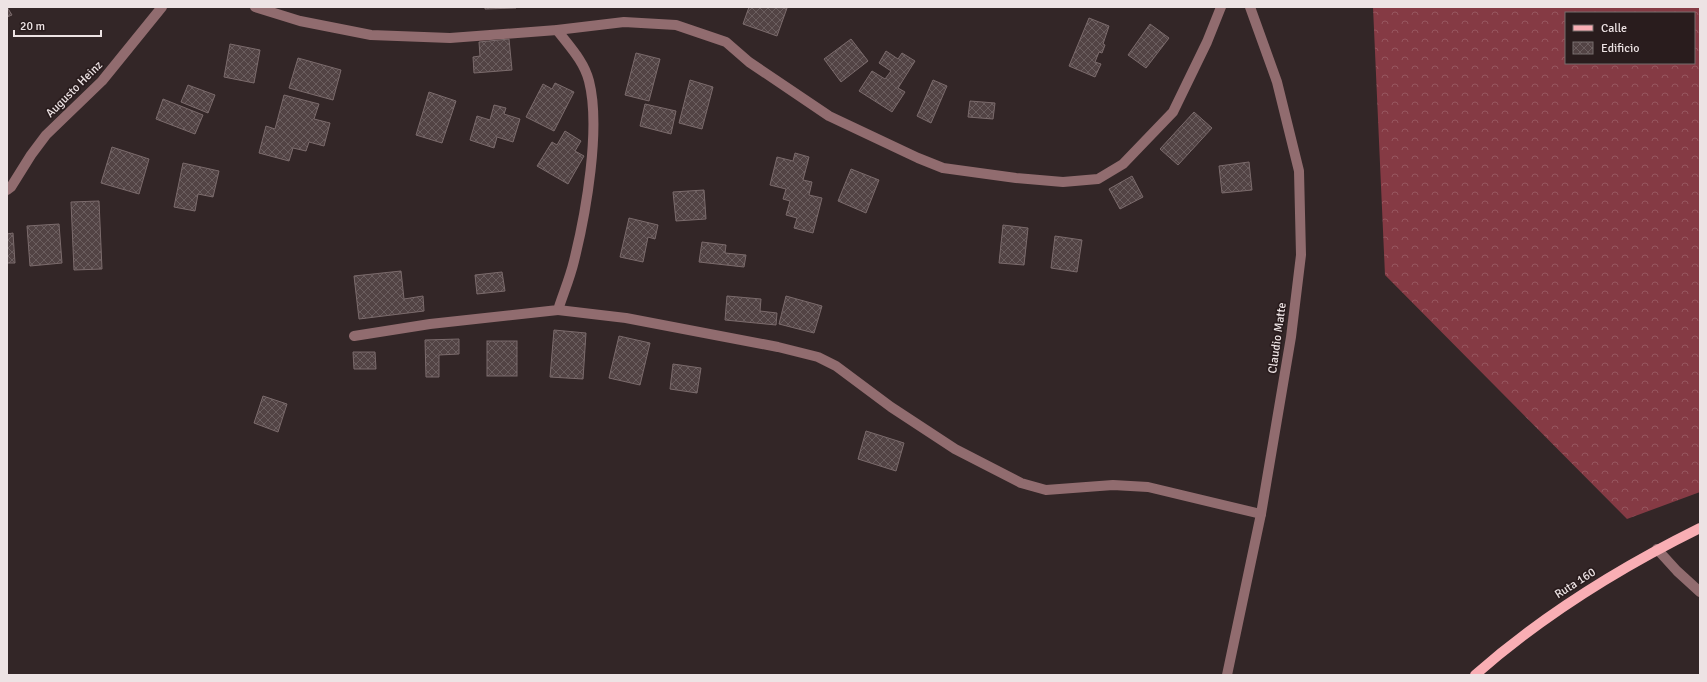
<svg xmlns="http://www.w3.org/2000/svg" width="1707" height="682" viewBox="0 0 1707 682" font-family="Signika,sans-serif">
  <defs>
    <pattern id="forest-crowns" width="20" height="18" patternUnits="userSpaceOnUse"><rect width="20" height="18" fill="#853a44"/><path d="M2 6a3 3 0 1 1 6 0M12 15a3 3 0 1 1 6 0" fill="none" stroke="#97565f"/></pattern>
    <pattern id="building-cross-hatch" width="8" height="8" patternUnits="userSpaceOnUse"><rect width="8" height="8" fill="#524344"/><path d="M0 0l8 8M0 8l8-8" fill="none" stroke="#6b5e5f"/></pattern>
  </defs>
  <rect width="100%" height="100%" fill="#332627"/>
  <!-- forest -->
  <path fill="url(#forest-crowns)" fill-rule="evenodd" d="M1373 7H1700V492L1627 519 1385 275ZM1566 13H1694V63H1566Z"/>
  <!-- building -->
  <g fill="url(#building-cross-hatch)" stroke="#7b6b6c">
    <polygon points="7,7 12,15 7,17"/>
    <polygon points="485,7 516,7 516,8 485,9"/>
    <polygon points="749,7 787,8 777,36 743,24"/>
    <polygon points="1089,18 1109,26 1103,44 1105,45 1102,53 1099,52 1095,62 1101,64 1095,77 1069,66"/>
    <polygon points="1150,24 1169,38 1146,68 1128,55"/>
    <polygon points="509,39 512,70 474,73 473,57 480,56 479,42"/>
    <polygon points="851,39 868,61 841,82 824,59"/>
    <polygon points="230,44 260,50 254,83 224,77"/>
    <polygon points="886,51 898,59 902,53 915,61 898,88 905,92 892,112 859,91 872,71 885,79 891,71 879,63"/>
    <polygon points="636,53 660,59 649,101 625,95"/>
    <polygon points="298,58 341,70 333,100 289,88"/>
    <polygon points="690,80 713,87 702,129 679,123"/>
    <polygon points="933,80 947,86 931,123 917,116"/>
    <polygon points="555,83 574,92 554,131 526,117 543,84 552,89"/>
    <polygon points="188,85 215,95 208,113 181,102"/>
    <polygon points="429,92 456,101 442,143 416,135"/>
    <polygon points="284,95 319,104 314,119 330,123 324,146 309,142 306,151 293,148 289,161 259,153 266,126 275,129"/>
    <polygon points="163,99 203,115 195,134 156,119"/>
    <polygon points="970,101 995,103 993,119 968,117"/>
    <polygon points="645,104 676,111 671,134 640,126"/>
    <polygon points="494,105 506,108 504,114 520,119 513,142 497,137 494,148 470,140 477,116 490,120"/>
    <polygon points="1194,112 1212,128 1178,165 1160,149"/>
    <polygon points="565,131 581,141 575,151 584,156 568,184 537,166 552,142 557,145"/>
    <polygon points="112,147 149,159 139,194 101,183"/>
    <polygon points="795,153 809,157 803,180 812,182 809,195 822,198 813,233 794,228 797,218 786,215 790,201 783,199 786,189 770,185 777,157 793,161"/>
    <polygon points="1249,162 1252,190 1222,193 1219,166"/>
    <polygon points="183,163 219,171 213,197 198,194 195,211 174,207"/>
    <polygon points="851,169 879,180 866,213 838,201"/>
    <polygon points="1132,176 1143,197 1120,209 1109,189"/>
    <polygon points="704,190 706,219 676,221 673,192"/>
    <polygon points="99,201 102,269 74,270 71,202"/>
    <polygon points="629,218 658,225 655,239 648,237 643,262 620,257"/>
    <polygon points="59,224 62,263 30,266 27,226"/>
    <polygon points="1003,225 1028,228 1024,265 999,263"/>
    <polygon points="13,233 15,263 7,263 7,234"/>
    <polygon points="1055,236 1082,240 1077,272 1051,268"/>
    <polygon points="702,242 726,245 725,253 746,255 744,267 699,262"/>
    <polygon points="401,271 404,299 423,296 424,311 359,319 354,276"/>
    <polygon points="502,272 505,291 477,294 475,275"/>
    <polygon points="727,296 761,299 760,311 777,313 776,325 725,320"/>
    <polygon points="786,296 822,306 814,333 779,324"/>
    <polygon points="554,330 586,333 583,379 550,377"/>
    <polygon points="619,336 650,343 640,385 609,378"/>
    <polygon points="459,339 459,354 439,355 439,377 426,377 425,340"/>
    <rect x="487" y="341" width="30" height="35"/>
    <polygon points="353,352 375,352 376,369 354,369"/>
    <polygon points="673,364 701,368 697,393 670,389"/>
    <polygon points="263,396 287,404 278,432 254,423"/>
    <polygon points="866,431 904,443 896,471 858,459"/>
  </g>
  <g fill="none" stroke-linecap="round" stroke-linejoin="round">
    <!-- minor -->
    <g stroke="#916c6f" stroke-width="10">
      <polyline points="255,7 300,21 371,35 450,38 557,30 624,22 676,25 726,42 749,62 829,116 918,158 943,168 1016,178 1063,182 1098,179 1123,164 1173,112 1207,42 1221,7"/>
      <polyline points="7,190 11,187 31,155 46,135 102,81 162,7"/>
      <polyline points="558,310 626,318 778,347 818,357 836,366 891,407 955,449 1021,483 1046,490 1113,485 1148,487 1261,514"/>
      <path d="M354 336 430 324 558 310C563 294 570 278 574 261 586 213 601 128 589 81 584 61 569 46 557 30"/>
      <polyline points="1657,549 1677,571 1700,592"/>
      <polyline points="1227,675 1261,514 1291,337 1301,255 1299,171 1277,82 1250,7"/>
    </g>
    <!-- major -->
    <path stroke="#f9aeb4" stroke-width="10" d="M1475 675C1543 615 1619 568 1700 528"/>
  </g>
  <g text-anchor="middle" stroke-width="3.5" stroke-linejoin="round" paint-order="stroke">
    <!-- street labels -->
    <g font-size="12" fill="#ede3e4" stroke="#291c1d">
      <text transform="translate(74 89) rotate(-45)" y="4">Augusto Heinz</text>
      <text transform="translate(1277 338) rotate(-82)" y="4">Claudio Matte</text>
      <text transform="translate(1575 583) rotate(-33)" y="4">Ruta 160</text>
    </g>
  </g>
  <!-- border -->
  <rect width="1707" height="682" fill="none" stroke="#ede3e4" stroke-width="16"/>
  <!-- legend -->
  <rect x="1565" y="12" width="130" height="52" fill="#291c1d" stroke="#776c6d"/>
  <rect x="1573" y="25" width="20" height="6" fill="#f9aeb4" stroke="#776c6d"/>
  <text x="1601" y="32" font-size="12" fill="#ede3e4">Calle</text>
  <rect x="1573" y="42" width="20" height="12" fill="url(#building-cross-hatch)" stroke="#776c6d"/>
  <text x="1601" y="52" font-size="12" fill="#ede3e4">Edificio</text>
  <!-- scale -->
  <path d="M14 30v6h87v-6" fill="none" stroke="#ede3e4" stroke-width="2"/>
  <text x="20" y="30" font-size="12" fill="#ede3e4" stroke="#291c1d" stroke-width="3" paint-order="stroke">20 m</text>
</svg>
